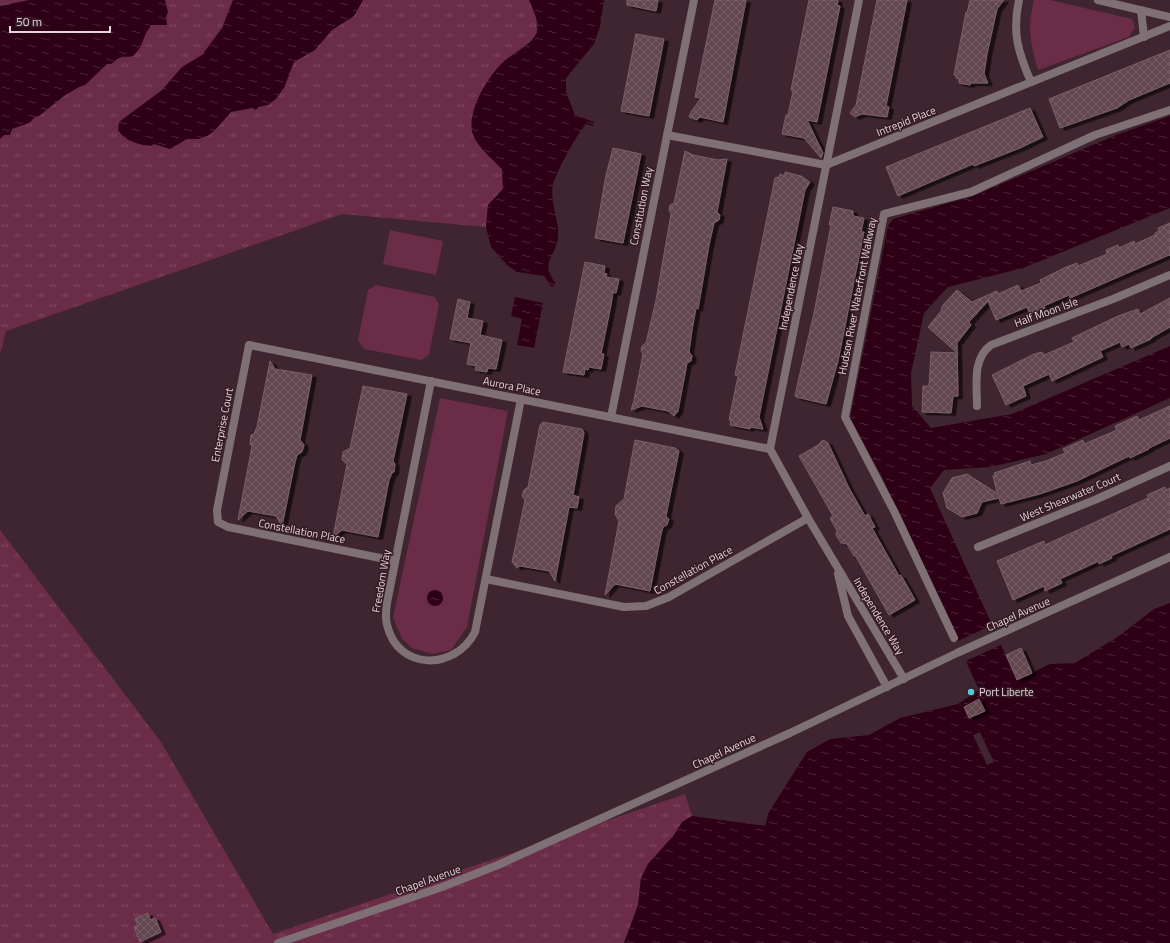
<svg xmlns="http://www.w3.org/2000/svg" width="1170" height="943" viewBox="0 0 1170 943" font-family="'Titillium Web',sans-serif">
  <defs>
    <pattern id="grass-tufts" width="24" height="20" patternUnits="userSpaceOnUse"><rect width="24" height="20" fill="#6b2c48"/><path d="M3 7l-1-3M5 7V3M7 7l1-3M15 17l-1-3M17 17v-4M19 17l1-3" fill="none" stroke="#804a62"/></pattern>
    <pattern id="water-ripples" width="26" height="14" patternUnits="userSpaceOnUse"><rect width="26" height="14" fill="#2d0016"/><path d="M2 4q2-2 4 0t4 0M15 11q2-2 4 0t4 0" fill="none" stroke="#4b2437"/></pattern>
    <pattern id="building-cross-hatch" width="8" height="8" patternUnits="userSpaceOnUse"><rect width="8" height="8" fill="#624650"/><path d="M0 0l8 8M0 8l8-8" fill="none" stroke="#786069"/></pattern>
    <filter id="shadow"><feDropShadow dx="4.5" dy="2.5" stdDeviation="0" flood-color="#0009"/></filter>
  </defs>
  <rect width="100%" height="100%" fill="#3f252f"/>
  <!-- grass -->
  <g fill="url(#grass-tufts)">
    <polygon points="0,0 529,0 536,17 537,33 530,42 505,60 484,87 483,150 502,169 503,189 488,205 486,227 342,214 6,331 0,354"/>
    <polygon points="0,530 161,742 273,934 685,794 692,816 682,823 674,835 648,864 641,878 638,905 624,943 0,943"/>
  </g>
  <!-- green -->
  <g fill="#6b2c48">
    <path d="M1034 0H1050L1132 19 1135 27 1129 37 1038 70C1030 42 1027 28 1034 0Z"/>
    <polygon points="390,230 443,241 436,275 383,264"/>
    <polygon points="376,285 435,297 439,304 429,355 421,360 364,349 358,340 368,290"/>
    <polygon points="440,398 508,411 467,627 451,650 433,654 412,648 402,639 393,617"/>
  </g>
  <!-- water -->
  <g fill="url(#water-ripples)">
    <path d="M29 0H165L168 12 166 17 167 25H152C143 33 144 46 134 55 130 58 126 56 122 57 117 58 114 62 111 64H107L85 85 79 87 64 96 39 116 35 117 29 123 12 129 10 135H4L0 139V6Z"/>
    <path d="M233 0H363L354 16 332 30 315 50 294 62 284 88 276 99 268 105 258 107 257 109 254 110 253 108 231 112 217 128 209 135 199 139H187L170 149 154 144 151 146C140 145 124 141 118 130L119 122 162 90 182 67 202 55 222 28Z"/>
    <path d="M529 0H604L600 26 594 44 566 78V92L575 115 594 122 593 126 586 124C578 132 555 174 553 185 552 190 552 196 553 201 554 213 559 223 558 237 555 260 539 260 556 284L552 287 544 276 517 272 507 265 491 247 486 227 488 205 503 189 502 169C493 160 474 144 472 131 468 108 490 72 507 59 516 52 533 44 537 32 540 22 533 10 529 0Z"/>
    <polygon points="1170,116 1170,208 1023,268 948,287 924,313 911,373 912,406 931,428 1012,414 1170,346 1170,398 1046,454 990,467 944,470 930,488 1017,680 1050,664 1075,663 1119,636 1154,609 1170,603 1170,943 624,943 638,905 641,878 648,864 674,835 682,822 692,816 765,826 769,812 807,752 830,739 869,735 900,718 958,704 979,690 882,477 850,418 888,226 893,219 973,196 1116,135"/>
    <polygon points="515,297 543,303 534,348 517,345 522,319 511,316"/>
    <circle cx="435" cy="598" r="8"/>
  </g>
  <!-- pier -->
  <g fill="#3f252f">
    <polygon points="994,624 1003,644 964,662 956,642"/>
    <polygon points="980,732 994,762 987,765 973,735"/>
  </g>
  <!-- building -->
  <g fill="url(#building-cross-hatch)" stroke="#7c5e69" filter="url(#shadow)">
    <polygon points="627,0 658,0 656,11 627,5"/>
    <polygon points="715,0 746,0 723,122 700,117 697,120 689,117 691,112 701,98 695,97"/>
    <polygon points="809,0 838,0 837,5 840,6 817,122 807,120 823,153 821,158 804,138 782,134 786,115 788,115 793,91 791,90"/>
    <polygon points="877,0 907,0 886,106 889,107 887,117 862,114 855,117 850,113 856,105"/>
    <polygon points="970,0 1004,0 997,9 987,54 984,74 988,83 971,83 970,85 959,83 959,79 956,78 956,75 954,75 966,12 967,13"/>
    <polygon points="636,34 664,39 649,116 621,111"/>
    <polygon points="1170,50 1170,83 1129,100 1117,108 1060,128 1049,99"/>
    <polygon points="1030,108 1043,137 1020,148 974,166 973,164 898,196 886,167"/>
    <polygon points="613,148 641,154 623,243 595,238 606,175"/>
    <polygon points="685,151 693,155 718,160 727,159 717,212 720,215 719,220 714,223 709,245 698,309 696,308 692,330 689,352 692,356 691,361 687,363 678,411 674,416 668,411 642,406 631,410 634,400 643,354 641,351 642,346 646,343 656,300 671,214 669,210 670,205 674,203"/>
    <polygon points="785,172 801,176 810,182 805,190 761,407 759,417 763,429 750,427 750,429 730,425 731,420 729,420 738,376 735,375 775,178 779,177 780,174 785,176"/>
    <polygon points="833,207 853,211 853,216 864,218 861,232 864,232 838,361 826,404 796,397 795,395 814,313 831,225 829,225"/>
    <polygon points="1170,223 1170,256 1169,255 1070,298 1069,295 1044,306 1045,308 1032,313 1031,311 1029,312 1027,307 996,320 988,301 969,322 971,325 957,343 958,396 953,396 951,413 922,412 923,386 929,386 931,352 957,353 928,327 942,310 941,309 943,305 957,290 972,302 997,291 998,294 1018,285 1021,291 1041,283 1040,280 1064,268 1077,263 1078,266 1107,254 1106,250 1118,245 1119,248 1134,241 1135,244 1155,235 1155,233 1159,231 1158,228"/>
    <polygon points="585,262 605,266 604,273 607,274 606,277 619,279 616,293 613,292 611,305 601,354 604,354 601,369 589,367 588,370 585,369 584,375 563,372"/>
    <polygon points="1170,298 1170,327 1151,338 1151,339 1131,348 1129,344 1122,347 1120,342 1100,351 1103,357 1052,381 1049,374 1023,386 1026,396 1006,405 992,375 1034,354 1042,352 1044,355 1074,342 1072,338 1118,316 1138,309 1140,314"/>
    <polygon points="458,299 470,302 467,318 483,321 480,335 502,340 496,369 488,368 487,372 475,370 476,366 467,364 471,343 450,339"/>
    <polygon points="270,361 275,369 312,375 300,440 304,445 302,452 297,455 295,462 282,526 276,516 248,511 238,520 252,446 250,444 251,435 254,434 257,427"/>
    <polygon points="363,386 407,394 393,461 395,464 394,472 392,473 389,480 378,537 342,530 333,537 347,464 342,460 343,452 350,448"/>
    <polygon points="1170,406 1170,438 1149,448 1149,449 1130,458 1129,456 1077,481 1040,494 1001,504 999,498 982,502 977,513 962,517 947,508 943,493 952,478 967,474 997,493 993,476 995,475 994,473 1030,461 1031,465 1046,461 1065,453 1063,449 1083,440 1084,444 1117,430 1115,426 1137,416 1139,420"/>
    <polygon points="543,422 582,429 584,433 573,495 579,497 577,508 569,507 555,581 549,571 520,566 517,568 512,562 525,500 522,496 524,490 528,487 540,425"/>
    <polygon points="635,440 675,448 679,451 666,516 669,519 667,525 663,527 661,534 650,591 615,584 605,595 619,521 615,514 616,506 624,499"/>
    <polygon points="823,440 828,443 849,488 865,516 868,514 875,527 872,528 899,576 901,575 915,600 889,615 855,555 854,556 847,544 841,543 836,535 837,531 830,518 833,516 799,456 818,445"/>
    <polygon points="1165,487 1166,490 1170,488 1170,529 1111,556 1112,558 1099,564 1099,561 1060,579 1062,583 1045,591 1044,586 1013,600 997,561 1044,541 1045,545 1148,498 1147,495"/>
    <polygon points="1021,648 1032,673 1017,680 1006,655"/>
    <polygon points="979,699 985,711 969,718 964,707"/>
    <polygon points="148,913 150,920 155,918 161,932 140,942 134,927 138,925 135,919"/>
  </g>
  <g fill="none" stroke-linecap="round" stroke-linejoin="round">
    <!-- pedestrian -->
    <polyline stroke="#7e7074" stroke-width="8" points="954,638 894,511 845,417 884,214 971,192 1095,135 1170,110"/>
    <!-- minor -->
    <g stroke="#7e7074" stroke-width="8">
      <polyline points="859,0 770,449 808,518 904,679"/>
      <path d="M1019 0C1012 33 1018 52 1031 82"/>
      <polyline points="1098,0 1170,17"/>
      <polyline points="1141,10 1144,37"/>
      <polyline points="667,135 826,165 1170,26"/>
      <path d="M431 381 387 603C386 610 385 618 387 625 398 671 455 671 475 632L521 399"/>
      <path d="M977 406C977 385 972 359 991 345L1113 299 1170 275"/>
      <polyline points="611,417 694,0"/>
      <polyline points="978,547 1097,499 1170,466"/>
      <polyline points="395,561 228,527 218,522 217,510 249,345 770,449"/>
      <polyline points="838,574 848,616 887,687"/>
      <polyline points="486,579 624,607 646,606 669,597 808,518"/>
      <polyline points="278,943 442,887 498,865 790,733 957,653 1170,557"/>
    </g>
  </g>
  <!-- markers -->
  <circle fill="#52cbd8" stroke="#341b25" stroke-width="1.5" cx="971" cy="692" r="4"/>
  <g text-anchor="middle" stroke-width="3" stroke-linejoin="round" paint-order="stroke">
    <!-- street labels -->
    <g font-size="11" fill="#e5d4da" stroke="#341b25">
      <text transform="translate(906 121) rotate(-22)" y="4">Intrepid Place</text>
      <text transform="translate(641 206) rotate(-79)" y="4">Constitution Way</text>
      <text transform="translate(791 287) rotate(-79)" y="4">Independence Way</text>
      <text transform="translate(857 296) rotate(-79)" y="4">Hudson River Waterfront Walkway</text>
      <text transform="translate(1046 312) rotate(-20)" y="4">Half Moon Isle</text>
      <text transform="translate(512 386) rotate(11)" y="4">Aurora Place</text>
      <text transform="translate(222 425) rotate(-79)" y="4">Enterprise Court</text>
      <text transform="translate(1070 497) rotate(-23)" y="4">West Shearwater Court</text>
      <text transform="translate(302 531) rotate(11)" y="4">Constellation Place</text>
      <text transform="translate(693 570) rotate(-29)" y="4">Constellation Place</text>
      <text transform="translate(381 581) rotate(-80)" y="4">Freedom Way</text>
      <text transform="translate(1018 614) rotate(-24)" y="4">Chapel Avenue</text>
      <text transform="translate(879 616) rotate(59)" y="4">Independence Way</text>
      <text transform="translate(724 751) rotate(-25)" y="4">Chapel Avenue</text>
      <text transform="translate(428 880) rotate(-20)" y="4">Chapel Avenue</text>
    </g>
    <!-- poi labels -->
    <g font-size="11" fill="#e5d4da" stroke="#341b25" text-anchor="start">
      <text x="979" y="696">Port Liberte</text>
    </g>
  </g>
  <!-- scale -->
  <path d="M10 26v6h100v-6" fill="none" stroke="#e5d4da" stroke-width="2"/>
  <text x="16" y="26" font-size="12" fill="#e5d4da" stroke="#341b25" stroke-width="3" paint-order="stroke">50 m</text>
</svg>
